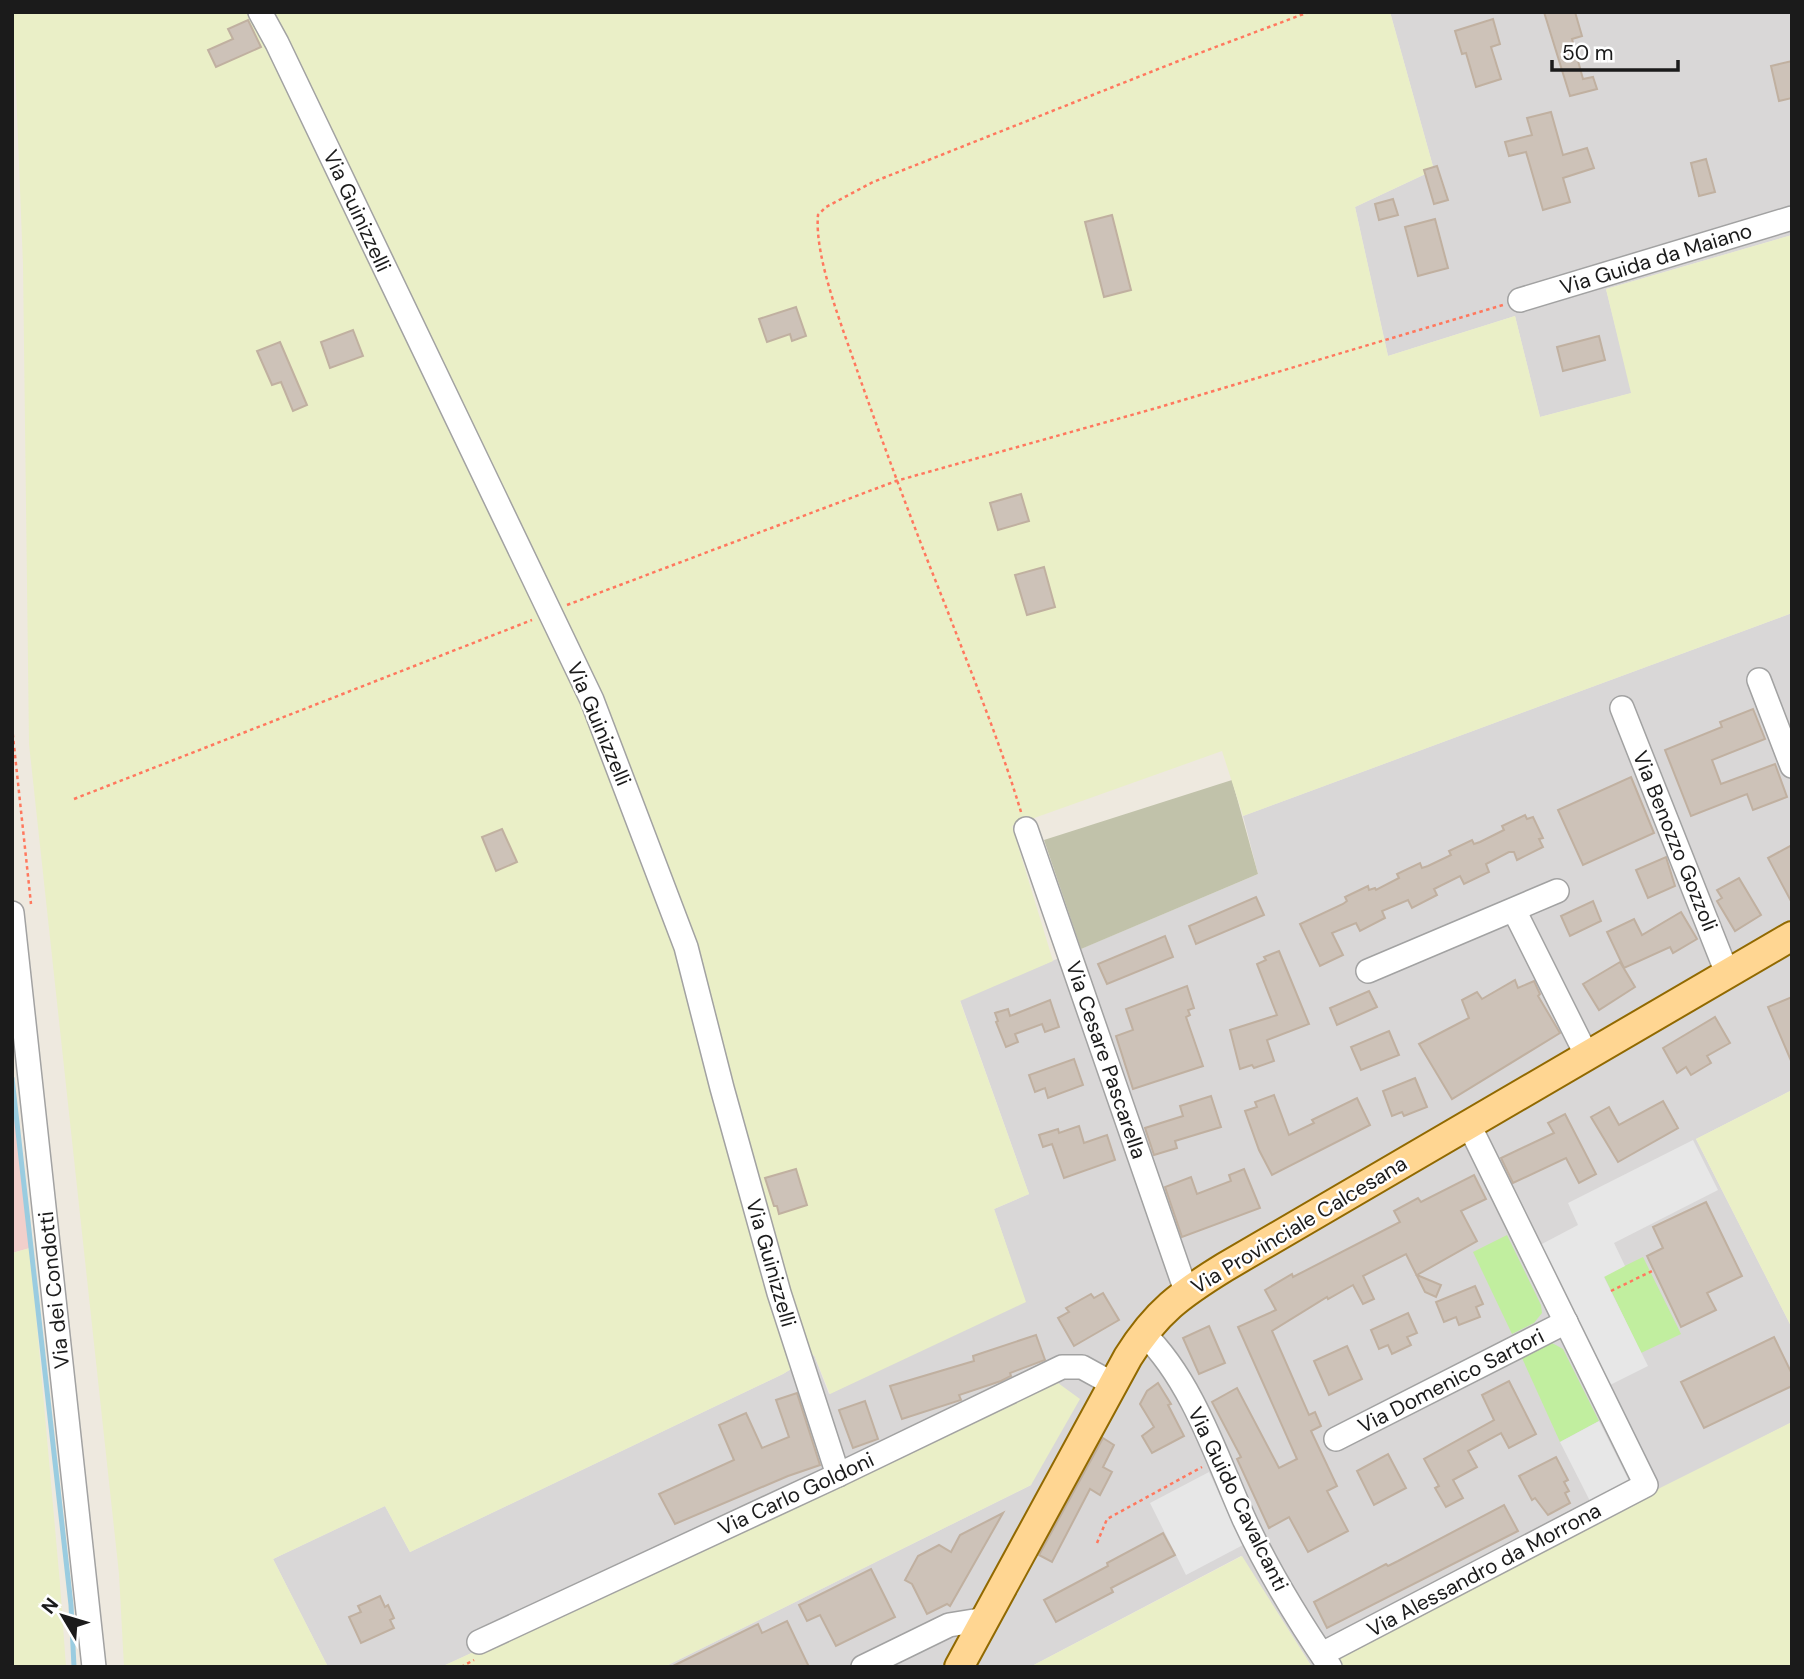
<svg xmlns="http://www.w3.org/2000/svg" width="1804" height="1679" viewBox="0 0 1804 1679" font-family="'DM Sans',sans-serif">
  <rect width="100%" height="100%" fill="#eee9df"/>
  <!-- residential -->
  <g fill="#d9d7d7">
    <polygon points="1390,12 1792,12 1792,235 1606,289 1632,393 1540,417 1515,316 1388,356 1355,207 1434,170"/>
    <polygon points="1792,613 1792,1090 1696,1139 1792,1328 1792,1422 1316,1667 1312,1667 1241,1556 1030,1667 664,1667 1031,1485 1058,1383 441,1667 328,1667 273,1559 385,1506 410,1552 783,1374 814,1355 829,1394 1025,1301 994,1209 1029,1194 960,1000 1258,874 1243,816"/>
  </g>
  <!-- commercial -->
  <polygon fill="#f1cfcb" points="12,1082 30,1248 12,1253"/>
  <!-- construction -->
  <polygon fill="#c1c2aa" points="1232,780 1258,874 1081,949 1044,840"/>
  <!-- farmland -->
  <g fill="#eaefc7">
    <polygon points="13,12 1390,12 1434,170 1355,207 1388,356 1515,316 1540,417 1631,393 1606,289 1792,235 1792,613 1243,816 1222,751 1012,826 1053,961 960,1001 1029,1194 994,1209 1026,1302 830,1394 814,1355 783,1374 410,1552 385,1506 273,1559 328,1667 124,1667 119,1574 29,744 23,265"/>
    <polygon points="1792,1090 1792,1328 1696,1139"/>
    <polygon points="30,1248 60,1584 66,1667 12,1667 12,1253"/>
    <polygon points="1058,1383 1080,1399 1031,1485 664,1667 441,1667"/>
    <polygon points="1792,1422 1792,1667 1316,1667 1662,1487"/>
    <polygon points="1242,1556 1312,1667 1030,1667"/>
  </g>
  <!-- grass -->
  <g fill="#c1ee9f">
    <polygon points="1507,1235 1541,1305 1542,1313 1534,1323 1512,1334 1473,1252"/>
    <polygon points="1643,1257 1681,1334 1641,1353 1604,1276"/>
    <polygon points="1552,1343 1563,1349 1599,1421 1560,1442 1522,1358"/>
  </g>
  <!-- parking -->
  <g fill="#e7e7e7">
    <polygon points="1693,1140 1718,1190 1614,1243 1625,1266 1604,1277 1648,1366 1610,1385 1540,1245 1578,1225 1568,1203"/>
    <polygon points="1599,1421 1630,1483 1591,1503 1560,1442"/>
    <polygon points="1209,1472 1243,1545 1186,1575 1150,1503"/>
  </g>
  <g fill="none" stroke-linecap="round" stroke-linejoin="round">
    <!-- stream -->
    <polyline stroke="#9acce0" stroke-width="5" points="12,1078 71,1605 74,1667"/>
  </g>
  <!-- building -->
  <g fill="#cdc2b8" stroke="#c0b0a0" stroke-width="2">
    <polygon points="1544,12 1575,12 1582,36 1572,39 1583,79 1593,77 1597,89 1570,96"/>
    <polygon points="1493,19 1500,44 1491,47 1501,79 1476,87 1466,53 1462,54 1455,31"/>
    <polygon points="248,20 261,47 216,67 208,50 233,39 228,29"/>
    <polygon points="1792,61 1792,98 1779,101 1771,66"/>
    <polygon points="1551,112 1563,155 1587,148 1594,168 1563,178 1570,202 1543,210 1526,152 1509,156 1505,142 1532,135 1527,118"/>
    <polygon points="1706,159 1715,192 1699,196 1691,163"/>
    <polygon points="1437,166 1448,200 1434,204 1424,170"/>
    <polygon points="1393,199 1398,215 1379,220 1375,204"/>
    <polygon points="1112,215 1131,290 1104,297 1085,222"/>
    <polygon points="1435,219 1448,268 1418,276 1405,227"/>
    <polygon points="796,307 806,336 792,341 790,334 767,342 759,319"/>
    <polygon points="353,330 363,356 330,368 321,342"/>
    <polygon points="1599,336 1605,360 1563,371 1557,347"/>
    <polygon points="280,342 307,405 293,411 281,382 272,385 257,351"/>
    <polygon points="1021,494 1029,521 998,530 990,503"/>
    <polygon points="1044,567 1055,607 1027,615 1015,575"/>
    <polygon points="1753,709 1765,739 1712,760 1721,784 1775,764 1787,797 1753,810 1747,794 1691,816 1665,750 1722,727 1720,722"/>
    <polygon points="1631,777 1654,833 1583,865 1558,810"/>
    <polygon points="1525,815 1527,819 1533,817 1543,838 1539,839 1543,847 1517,860 1514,852 1509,852 1486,864 1489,872 1464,884 1460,876 1434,889 1437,895 1412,908 1408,900 1382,911 1385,918 1360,931 1356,923 1332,933 1343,955 1320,966 1300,924 1343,904 1347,901 1345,897 1368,886 1369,890 1375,888 1376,890 1399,878 1397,874 1420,863 1422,868 1428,866 1451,855 1449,851 1472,840 1474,844 1480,842 1504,830 1502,826"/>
    <polygon points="502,829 517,862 496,871 482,837"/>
    <polygon points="1792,845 1792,903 1768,858"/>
    <polygon points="1666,857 1675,886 1648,898 1636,870"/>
    <polygon points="1739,878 1761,915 1735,931 1717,901 1722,898 1717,890"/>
    <polygon points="1256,897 1264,915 1196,944 1189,926"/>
    <polygon points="1593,901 1601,921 1570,936 1561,916"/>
    <polygon points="1681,912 1697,939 1673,953 1670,947 1624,968 1607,932 1634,919 1642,935"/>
    <polygon points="1165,936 1173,957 1107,984 1098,964"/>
    <polygon points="1279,951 1309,1024 1267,1040 1274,1061 1254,1068 1252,1065 1240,1069 1230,1030 1277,1015 1257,964 1266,960 1264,957"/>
    <polygon points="1620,962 1635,987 1599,1010 1583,984"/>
    <polygon points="1515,980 1518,988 1534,981 1540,994 1538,996 1560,1033 1452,1099 1419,1044 1469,1018 1462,1000 1477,992 1482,999"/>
    <polygon points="1187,986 1194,1008 1188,1010 1190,1015 1186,1017 1203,1066 1133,1089 1116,1036 1133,1030 1126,1009"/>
    <polygon points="1369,991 1377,1007 1337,1025 1330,1008"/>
    <polygon points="1792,997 1792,1063 1768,1007"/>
    <polygon points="1050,1000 1059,1027 1045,1032 1042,1024 1015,1034 1018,1042 1006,1047 996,1022 998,1021 995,1013 1008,1009 1010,1016"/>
    <polygon points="1715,1017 1730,1043 1707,1056 1711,1063 1691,1075 1686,1067 1677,1073 1663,1048"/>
    <polygon points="1389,1031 1399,1055 1361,1070 1351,1047"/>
    <polygon points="1074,1059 1083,1085 1048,1098 1045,1088 1035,1092 1029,1075"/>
    <polygon points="1415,1078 1427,1107 1404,1116 1402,1112 1392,1116 1383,1091"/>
    <polygon points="1274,1095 1289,1135 1314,1123 1312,1120 1357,1098 1370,1125 1272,1175 1259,1150 1245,1111 1257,1107 1255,1102"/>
    <polygon points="1211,1096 1221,1127 1175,1141 1177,1148 1154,1155 1145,1128 1183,1116 1180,1106"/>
    <polygon points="1663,1101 1678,1128 1618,1162 1591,1117 1609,1107 1619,1125"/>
    <polygon points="1565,1114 1596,1174 1579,1183 1566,1158 1513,1183 1501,1158 1554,1133 1548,1123"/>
    <polygon points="1079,1126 1084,1143 1107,1135 1115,1160 1064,1178 1052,1144 1043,1147 1039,1135 1058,1129 1059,1133"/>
    <polygon points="796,1169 807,1205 779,1214 777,1206 774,1206 765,1178"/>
    <polygon points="1244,1169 1260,1208 1182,1237 1165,1187 1191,1177 1197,1194 1231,1181 1229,1175"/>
    <polygon points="1474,1175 1486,1199 1461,1211 1477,1241 1417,1275 1441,1285 1436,1297 1425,1292 1406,1254 1363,1276 1374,1299 1363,1304 1353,1285 1328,1299 1327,1297 1272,1331 1309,1415 1315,1412 1321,1426 1311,1431 1337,1486 1327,1491 1348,1531 1308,1552 1289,1517 1269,1528 1237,1459 1241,1457 1212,1402 1237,1388 1279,1468 1297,1459 1238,1327 1276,1310 1265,1290 1292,1274 1293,1277 1400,1222 1394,1211 1418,1198 1421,1202"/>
    <polygon points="1706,1202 1742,1276 1707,1293 1716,1310 1681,1327 1647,1256 1663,1248 1653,1227"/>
    <polygon points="1475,1286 1483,1304 1476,1307 1480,1317 1459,1325 1456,1317 1444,1322 1436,1302"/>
    <polygon points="1103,1293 1119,1320 1074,1346 1058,1318 1069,1312 1066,1308 1091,1294 1094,1298"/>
    <polygon points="1408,1313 1417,1333 1407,1337 1411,1345 1392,1354 1388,1345 1379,1349 1371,1330"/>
    <polygon points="1209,1326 1225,1363 1199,1374 1183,1338"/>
    <polygon points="1036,1335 1045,1360 1010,1373 1011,1376 1001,1381 959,1395 961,1400 902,1419 890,1386 974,1361 973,1356"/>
    <polygon points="1774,1337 1792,1374 1792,1386 1704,1428 1681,1382"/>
    <polygon points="1347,1346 1362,1379 1329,1395 1314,1361"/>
    <polygon points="1509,1381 1536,1434 1509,1448 1501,1433 1468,1451 1477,1467 1453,1480 1463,1498 1446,1507 1435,1488 1439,1486 1424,1459 1494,1420 1482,1395"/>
    <polygon points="1158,1383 1171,1404 1168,1405 1184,1436 1152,1453 1142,1436 1154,1427 1140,1404 1147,1391"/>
    <polygon points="797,1393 820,1465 788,1476 675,1524 659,1494 734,1460 719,1425 746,1413 762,1448 789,1437 776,1400"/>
    <polygon points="865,1401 878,1439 853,1448 839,1410"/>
    <polygon points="1103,1438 1114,1445 1103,1467 1112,1472 1100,1495 1090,1489 1052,1562 1039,1555"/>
    <polygon points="1388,1454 1406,1488 1374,1505 1357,1471"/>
    <polygon points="1556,1457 1568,1480 1564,1482 1569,1491 1565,1493 1570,1503 1548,1515 1535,1498 1532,1500 1519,1476"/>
    <polygon points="1504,1505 1518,1531 1327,1628 1314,1602 1386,1564 1388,1566 1398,1561"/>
    <polygon points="1003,1513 950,1606 947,1604 927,1614 912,1584 905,1580 918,1556 939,1545 951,1552 960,1535"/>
    <polygon points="1163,1533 1175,1555 1111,1588 1113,1592 1056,1622 1044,1600 1108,1566 1107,1563"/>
    <polygon points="871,1569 895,1617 836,1646 820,1615 807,1621 799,1605"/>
    <polygon points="380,1596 385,1607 388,1605 394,1618 390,1620 394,1628 361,1643 349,1617 361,1612 358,1606"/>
    <polygon points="787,1621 809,1667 671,1667 758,1624 762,1633"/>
  </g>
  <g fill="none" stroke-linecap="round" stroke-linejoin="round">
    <defs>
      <g id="minor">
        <polyline points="260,12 277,43 592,700 686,947 722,1088 779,1293 838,1475"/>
        <polyline points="1520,300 1792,218"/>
        <polyline points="1759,680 1792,766"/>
        <polyline points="1622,708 1727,973"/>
        <polyline points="1026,829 1186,1291"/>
        <polyline points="1514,910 1586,1054"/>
        <polyline points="12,913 94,1667"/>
        <polyline points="1368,971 1557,891"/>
        <path d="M1143 1333C1192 1380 1217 1458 1244 1519 1268 1571 1298 1620 1330 1667"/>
        <polyline points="1336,1439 1566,1322"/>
        <polyline points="479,1642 838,1475 1062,1367 1082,1367 1113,1384"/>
        <polyline points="1322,1654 1646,1485 1469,1125"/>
        <polyline points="863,1667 949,1625 986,1619"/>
      </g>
      <path id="major" d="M959 1667 1128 1357C1156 1312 1181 1294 1225 1267L1792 936"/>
    </defs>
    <!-- minor casing -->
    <use href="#minor" stroke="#a2a2a2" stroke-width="26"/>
    <!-- major casing -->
    <use href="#major" stroke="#916900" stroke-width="32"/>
    <!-- path -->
    <g stroke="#ff785e" stroke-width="2.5" stroke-dasharray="3.5 3.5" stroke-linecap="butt">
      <polyline points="567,605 896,481 1153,409 1503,305"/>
      <polyline points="12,727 31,904"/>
      <polyline points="74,799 532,620"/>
      <path d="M1021 812C1000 742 972 675 946 607 915 530 886 452 858 373 844 331 814 258 818 215L826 207 873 182 1181 60 1309 12"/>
      <polyline points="1611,1291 1654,1270"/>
      <polyline points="1097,1543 1107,1519 1202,1467"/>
      <polyline points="461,1667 474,1660"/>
    </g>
    <!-- minor -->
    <use href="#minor" stroke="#fff" stroke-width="23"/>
    <!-- major -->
    <use href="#major" stroke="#ffd692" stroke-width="28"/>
  </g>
  <g text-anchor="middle" stroke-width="5" stroke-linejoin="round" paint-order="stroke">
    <!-- street labels -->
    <g font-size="21" fill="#1b1b1b" stroke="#fff">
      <text transform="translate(357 211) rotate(65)" y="7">Via Guinizzelli</text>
      <text transform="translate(1656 259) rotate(-17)" y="7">Via Guida da Maiano</text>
      <text transform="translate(599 724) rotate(67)" y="7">Via Guinizzelli</text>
      <text transform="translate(1675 841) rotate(68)" y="7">Via Benozzo Gozzoli</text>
      <text transform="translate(1106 1060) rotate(71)" y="7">Via Cesare Pascarella</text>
      <text transform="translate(1299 1225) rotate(-31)" y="7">Via Provinciale Calcesana</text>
      <text transform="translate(771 1263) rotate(74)" y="7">Via Guinizzelli</text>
      <text transform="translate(54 1290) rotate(-96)" y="7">Via dei Condotti</text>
      <text transform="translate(1451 1381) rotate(-27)" y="7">Via Domenico Sartori</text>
      <text transform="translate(796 1494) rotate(-25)" y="7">Via Carlo Goldoni</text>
      <text transform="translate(1238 1499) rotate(64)" y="7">Via Guido Cavalcanti</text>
      <text transform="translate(1484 1570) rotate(-28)" y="7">Via Alessandro da Morrona</text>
    </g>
  </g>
  <!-- border -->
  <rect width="1804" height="1679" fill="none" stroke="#1b1b1b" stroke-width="28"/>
  <!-- north arrow -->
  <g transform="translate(63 1616) rotate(308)" stroke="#ffffff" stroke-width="5" paint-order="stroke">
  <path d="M0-5L12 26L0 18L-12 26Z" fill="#1b1b1b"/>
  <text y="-10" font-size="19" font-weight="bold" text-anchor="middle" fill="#1b1b1b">N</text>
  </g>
  <!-- scale -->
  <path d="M1552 60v10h126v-10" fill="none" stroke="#1b1b1b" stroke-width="3.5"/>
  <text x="1562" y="60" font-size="21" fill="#1b1b1b" stroke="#ffffff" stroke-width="5" paint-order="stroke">50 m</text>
</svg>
